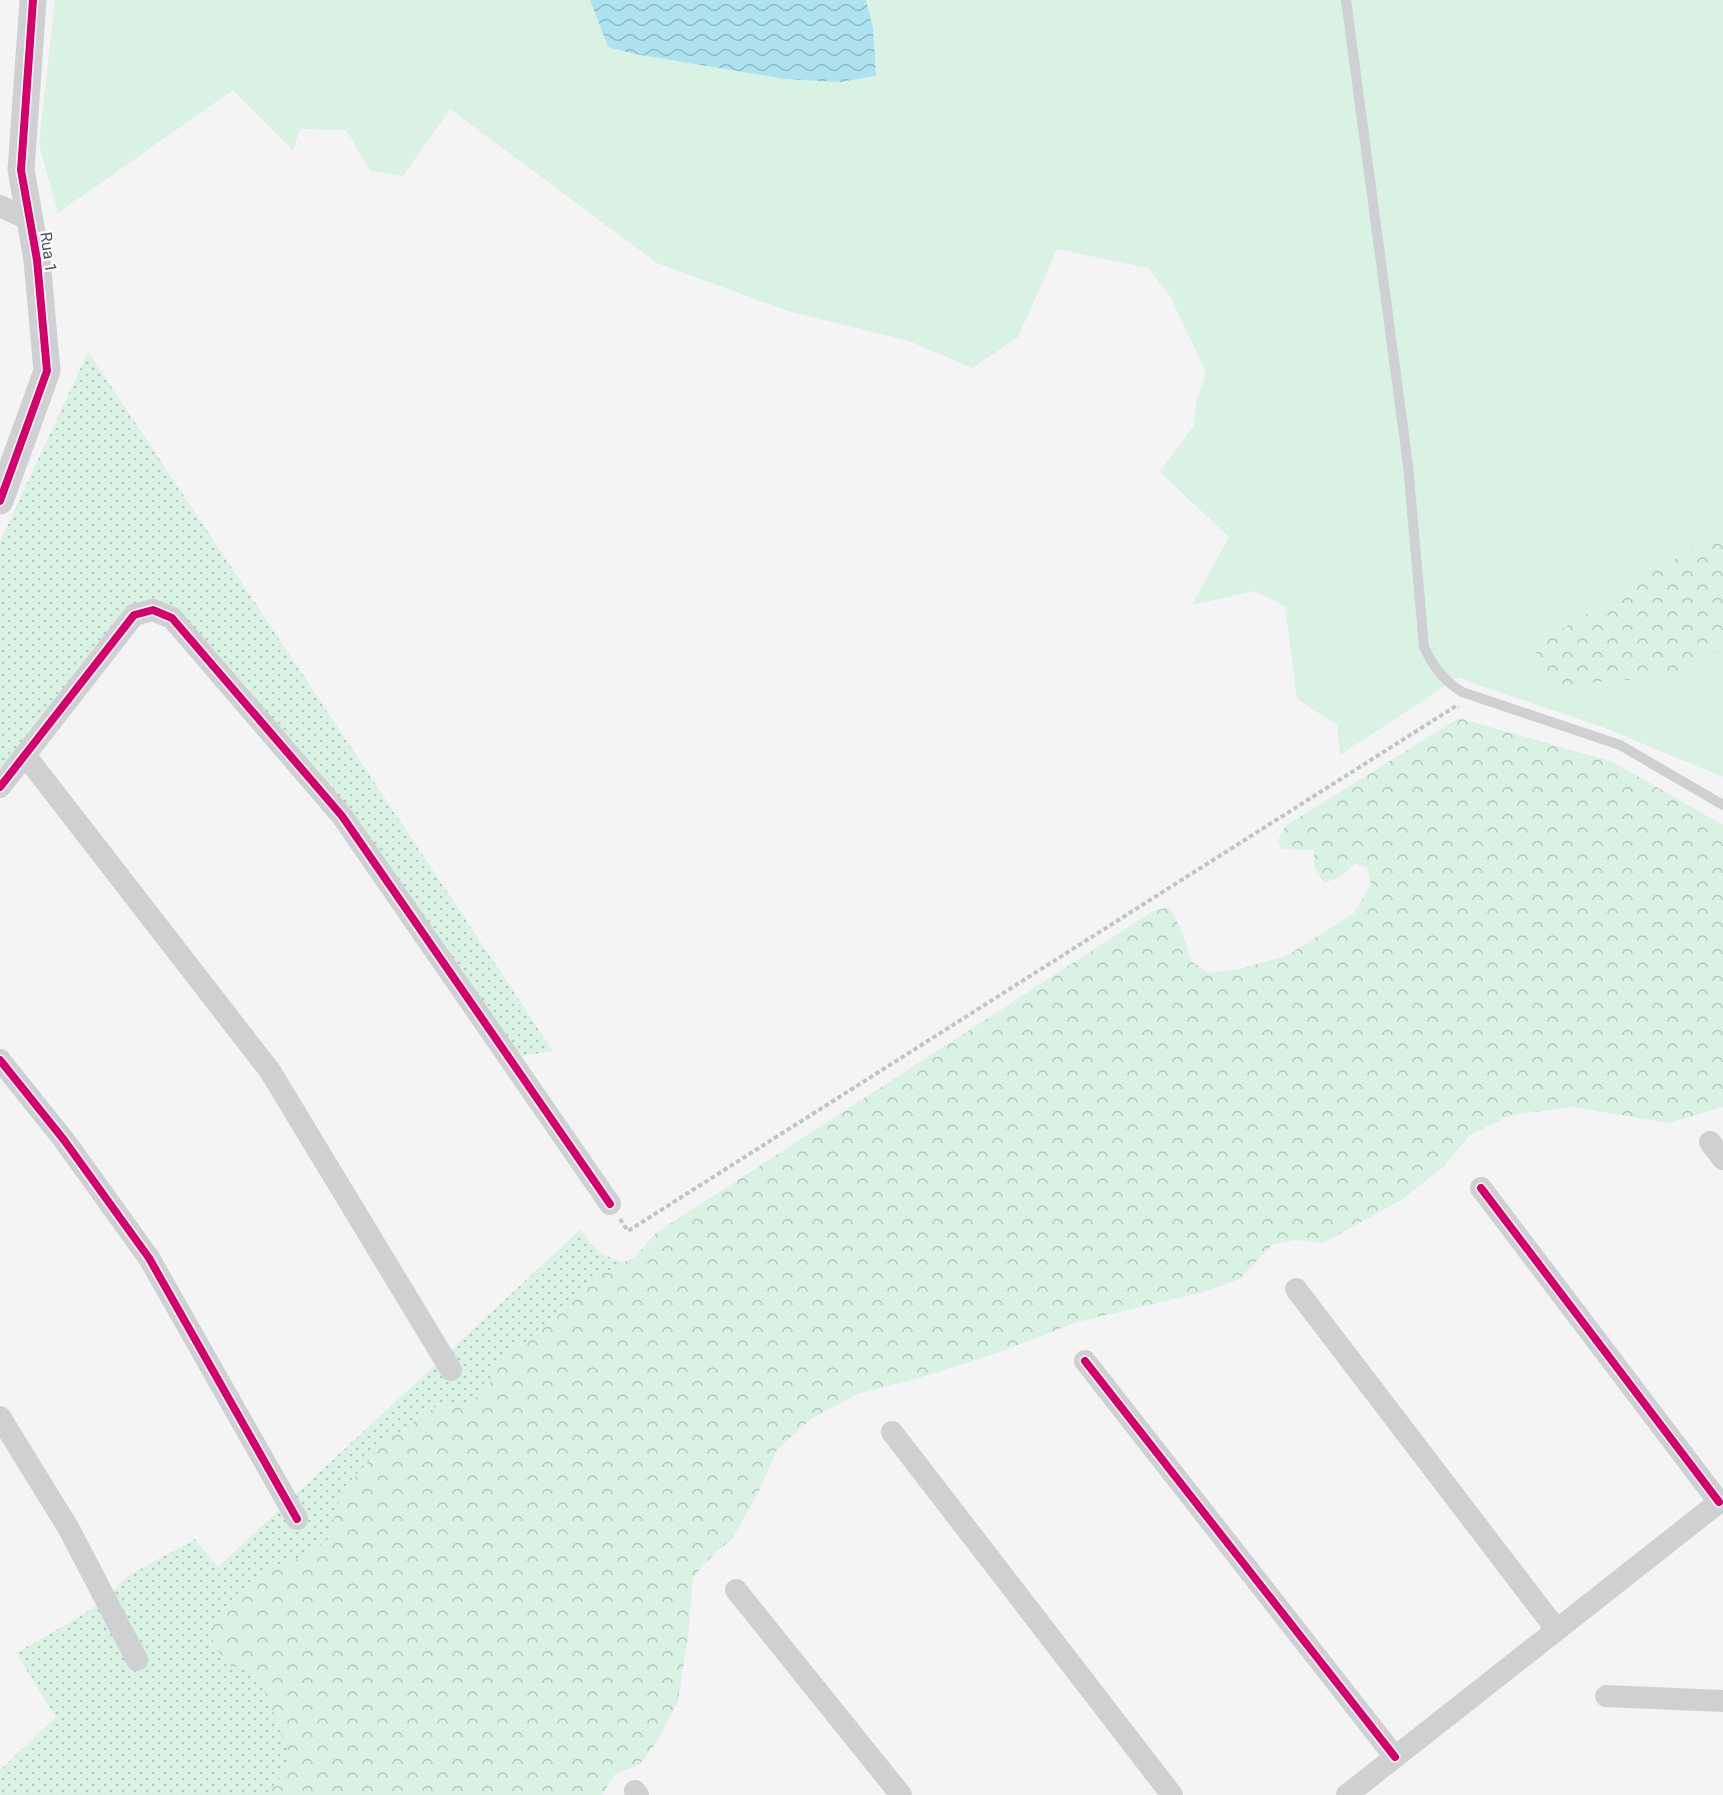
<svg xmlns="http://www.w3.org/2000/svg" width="1723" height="1795" viewBox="0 0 1723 1795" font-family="Roboto,sans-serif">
  <defs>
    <pattern id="forest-crowns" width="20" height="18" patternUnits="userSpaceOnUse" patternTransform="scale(1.5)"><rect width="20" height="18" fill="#d9f2e3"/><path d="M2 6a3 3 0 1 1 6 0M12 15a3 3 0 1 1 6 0" fill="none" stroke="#b2c7bb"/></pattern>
    <pattern id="park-dots" width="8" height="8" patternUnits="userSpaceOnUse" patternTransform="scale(1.5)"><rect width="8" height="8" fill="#d9f2e3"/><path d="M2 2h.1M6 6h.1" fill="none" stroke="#b2c7bb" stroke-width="1.8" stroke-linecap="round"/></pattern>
    <pattern id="water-waves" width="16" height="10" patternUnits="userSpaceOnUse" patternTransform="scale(1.5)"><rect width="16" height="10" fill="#aee2f0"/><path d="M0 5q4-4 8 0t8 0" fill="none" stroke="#90bac6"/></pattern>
  </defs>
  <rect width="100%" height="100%" fill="#f4f4f4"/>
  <!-- green -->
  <polygon fill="#d9f2e3" points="55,0 1723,0 1723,529 1535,646 1666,677 1723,649 1723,777 1605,728 1472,683 1459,677 1340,755 1337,725 1297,699 1285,606 1254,591 1192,605 1229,537 1160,472 1194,425 1196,403 1206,372 1170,296 1148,268 1057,249 1018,337 972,368 909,341 788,311 657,263 450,109 403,176 370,171 346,130 300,129 293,150 233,90 58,213 39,144"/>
  <!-- forest -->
  <g fill="url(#forest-crowns)">
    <polygon points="1723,529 1723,649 1666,677 1544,686 1535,646"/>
    <polygon points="1459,718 1613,762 1723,825 1723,1107 1669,1123 1573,1107 1510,1115 1470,1135 1443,1167 1403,1199 1323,1243 1294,1240 1272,1245 1240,1279 1204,1292 1077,1322 1000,1352 919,1378 860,1393 812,1418 777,1450 759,1491 733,1538 715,1553 693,1577 688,1636 678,1701 658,1740 640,1764 614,1775 602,1795 265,1795 281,1777 245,1670 226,1665 213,1645 213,1621 238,1593 279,1564 297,1559 327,1541 343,1489 389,1439 441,1403 466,1403 486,1391 494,1370 511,1351 539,1333 576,1292 610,1269 636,1256 656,1233 1153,911 1169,907 1180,927 1192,962 1209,973 1239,969 1288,955 1354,913 1371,884 1367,867 1355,864 1340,877 1324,883 1314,866 1314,850 1282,849 1278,841 1285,826"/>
  </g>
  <!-- park -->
  <g fill="url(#park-dots)">
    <polygon points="88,352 553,1051 510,1058 274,736 172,618 134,615 0,774 0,542"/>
    <path d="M581 1229C593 1250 601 1255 623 1262L576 1292 539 1333 511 1351 494 1370 486 1391 466 1403H441L389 1439 343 1489 327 1541 297 1559 279 1564 238 1593 213 1621V1645L231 1666 245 1667 265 1692 290 1756 281 1777 265 1795H0V1770L56 1717 16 1653 81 1616 105 1599 128 1576 195 1539 218 1567Z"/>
  </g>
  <!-- water -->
  <polygon fill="url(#water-waves)" points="590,0 866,0 873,28 876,76 840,82 785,79 635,54 608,47"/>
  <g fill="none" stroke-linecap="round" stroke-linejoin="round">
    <!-- path -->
    <polyline stroke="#bcc7c4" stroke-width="4" stroke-dasharray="4.5 3" stroke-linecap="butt" points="620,1219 628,1231 1456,706 1459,707"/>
    <!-- service -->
    <path stroke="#ced0d2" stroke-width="10" d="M1346 0 1408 465 1424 647C1433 667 1444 681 1462 692L1620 745 1723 805"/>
    <!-- minor -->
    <g stroke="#ced0d2" stroke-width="22">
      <polyline points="0,206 30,220"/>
      <polyline points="25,755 270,1071 451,1370"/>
      <polyline points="0,787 134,615 153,610 172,618 342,816 610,1204"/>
      <polyline points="0,1060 64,1140 149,1258 297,1519"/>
      <polyline points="1710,1142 1723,1159"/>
      <polyline points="1481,1188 1719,1502"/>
      <polyline points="1296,1289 1556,1629"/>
      <polyline points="1085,1361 1395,1757"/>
      <polyline points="0,1417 69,1529 137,1660"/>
      <polyline points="892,1432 1172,1795"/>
      <polyline points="736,1590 901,1795"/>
      <polyline points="1606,1696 1723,1701"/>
      <polyline points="635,1791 638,1795"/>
      <polyline points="1347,1795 1723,1499"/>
    </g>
    <!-- tertiary -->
    <polyline stroke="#ced0d2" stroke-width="27" points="0,501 47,371 37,260 21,170 33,0"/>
    <defs>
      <g id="cycleway">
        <polyline points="0,501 47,371 37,260 21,170 33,0"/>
        <polyline points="0,787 134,615 153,610 172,618 342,816 610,1204"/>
        <polyline points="0,1060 64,1140 149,1258 297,1519"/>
        <polyline points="1481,1188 1719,1502"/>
        <polyline points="1085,1361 1395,1757"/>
      </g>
    </defs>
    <!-- cycleway casing -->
    <use href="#cycleway" stroke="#fff" stroke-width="11"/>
    <!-- cycleway -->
    <use href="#cycleway" stroke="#d6006c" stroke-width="8"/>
  </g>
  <g text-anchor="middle" stroke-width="4.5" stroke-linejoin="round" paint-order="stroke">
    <!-- street labels -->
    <g font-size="16" fill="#4a5661" stroke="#fff">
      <text transform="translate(49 252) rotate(82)" y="6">Rua 1</text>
    </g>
  </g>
</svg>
